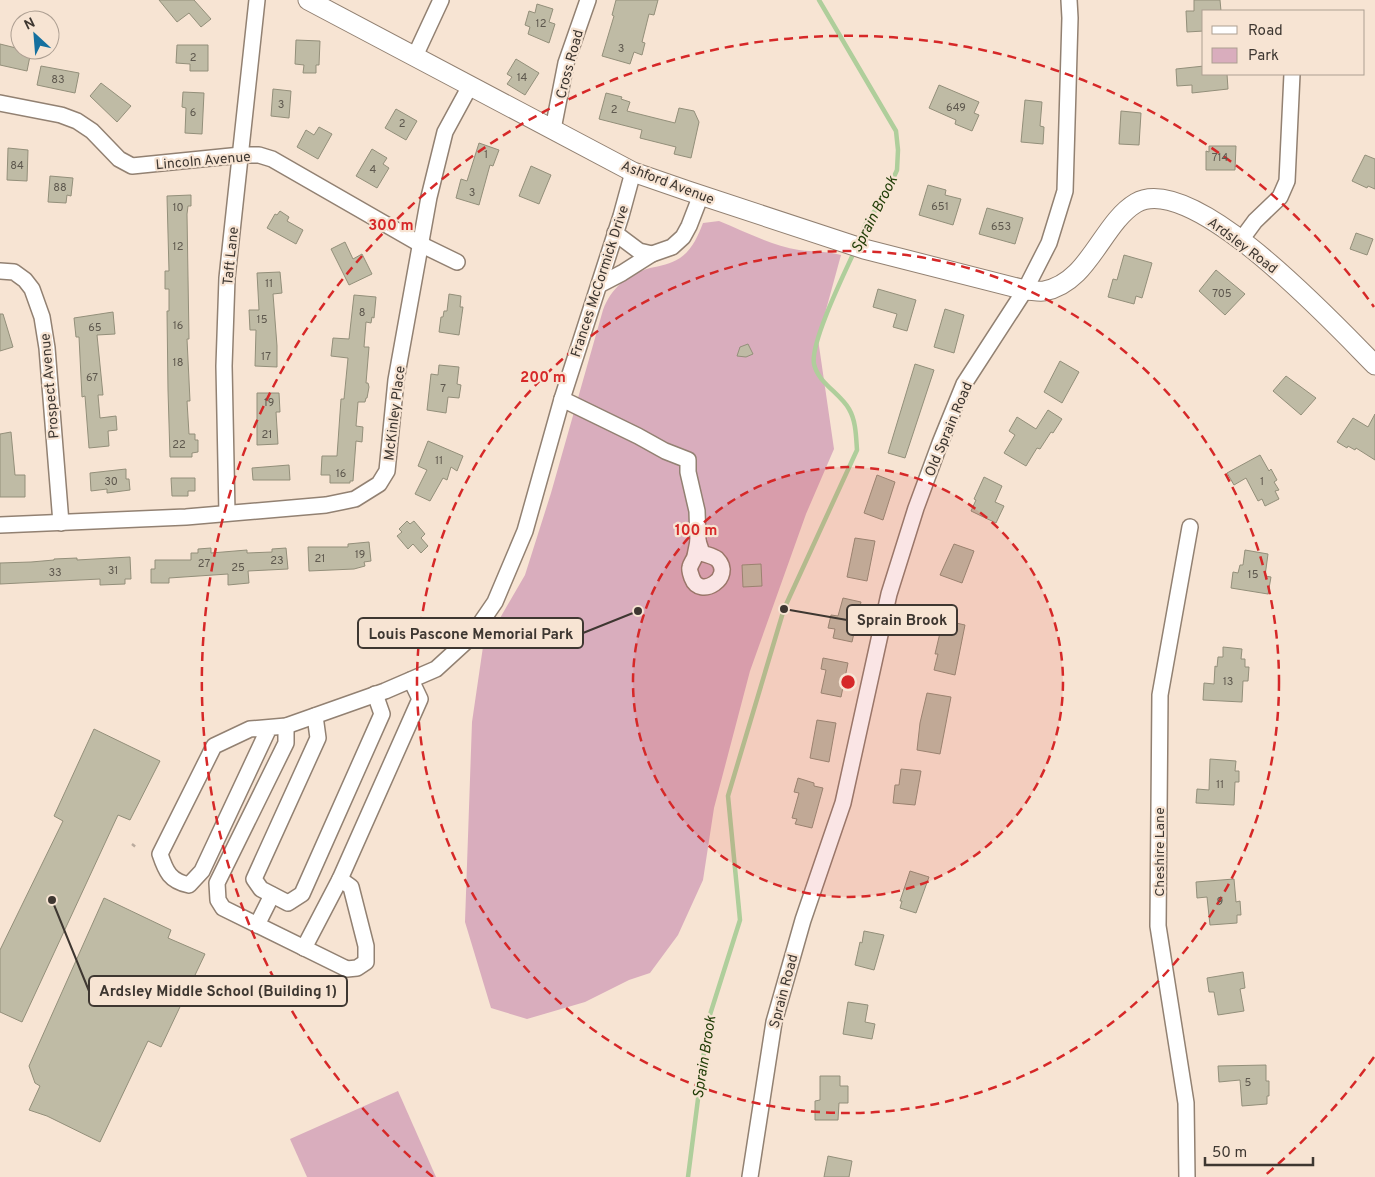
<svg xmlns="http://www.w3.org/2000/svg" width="1375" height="1177" viewBox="0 0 1375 1177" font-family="Overpass,sans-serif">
  <rect width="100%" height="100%" fill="#f7e4d3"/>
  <!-- green -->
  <g fill="#d9adbd">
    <path d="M719 221C744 231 772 246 799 250 813 252 827 251 841 255L818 339 834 449 806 514 750 671 714 808 703 880 678 935 650 973 629 980 585 1002 527 1019 491 1008 465 922 472 722 484 640 496 625 525 575 551 493 603 310C611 288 628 274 650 268 660 266 671 264 680 258 692 250 698 236 703 223Z"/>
    <polygon points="398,1091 436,1177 307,1177 290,1139"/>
  </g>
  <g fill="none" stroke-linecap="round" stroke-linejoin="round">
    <!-- stream -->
    <g stroke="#afce9b" stroke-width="4.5">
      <polyline points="819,0 896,131 898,150 897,170 884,199 867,221 858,242"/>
      <path d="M688 1177 708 1021 740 920 728 796 784 609 857 450C856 436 856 421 849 409 840 393 818 383 814 364 810 343 845 272 855 250"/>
    </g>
  </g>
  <!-- building -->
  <g fill="#bfbba5" stroke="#938f7a">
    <polygon points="159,0 194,0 211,19 201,27 189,13 177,22"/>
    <polygon points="616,0 658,0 654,15 649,14 642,42 645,43 642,55 634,52 630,64 602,56 614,16 612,15"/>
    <polygon points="1194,0 1220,0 1221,11 1204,11 1204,31 1187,32 1186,11 1194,11"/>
    <polygon points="537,4 553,9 549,22 555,24 549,43 528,34 530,27 525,25 529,11 535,13"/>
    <polygon points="296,40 320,41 319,65 316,65 316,73 303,73 304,65 295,64"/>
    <polygon points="0,44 20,49 20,50 31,51 27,71 0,65"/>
    <polygon points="177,45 208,45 208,71 190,71 190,64 176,63"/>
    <polygon points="516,59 539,73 525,95 507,84 512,77 507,74"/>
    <polygon points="41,66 79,73 75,93 37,85"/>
    <polygon points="1204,66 1204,74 1227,74 1228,89 1192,93 1192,85 1177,86 1176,69"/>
    <polygon points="101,83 131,106 117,122 90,96"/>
    <polygon points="939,85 979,102 974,113 979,115 972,131 955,124 956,120 929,108"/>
    <polygon points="273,89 291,91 289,118 271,116"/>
    <polygon points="183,92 204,93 202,134 185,133 186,108 182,107"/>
    <polygon points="606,93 622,97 621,99 630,102 627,111 675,123 679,108 694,111 699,122 691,158 674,154 676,147 640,138 642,130 599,119"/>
    <polygon points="1025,100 1042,102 1040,126 1044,127 1043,144 1021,142"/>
    <polygon points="396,109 417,121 406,140 385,128"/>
    <polygon points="1121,111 1141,113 1139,145 1119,144"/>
    <polygon points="319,127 332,134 318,159 297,147 306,130 314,135"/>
    <polygon points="479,143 499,150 493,166 490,165 479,205 456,198 461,179 467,181"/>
    <polygon points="1209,146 1236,146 1235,170 1206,170 1206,151 1209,152"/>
    <polygon points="8,148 28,150 27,181 7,180"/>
    <polygon points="372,149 387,158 383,164 389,168 377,188 356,176"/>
    <polygon points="1365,155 1375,159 1375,189 1368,186 1367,188 1352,181"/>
    <polygon points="531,166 551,175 539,204 519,196"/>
    <polygon points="50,176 73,178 71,196 67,195 66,203 48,202"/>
    <polygon points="928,185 946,190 945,195 961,199 953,225 919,215"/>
    <polygon points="191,195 191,206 188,206 187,214 189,339 187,339 190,401 187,401 189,434 195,434 195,440 198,440 198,452 192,453 192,457 170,457 168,390 167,311 169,311 169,289 165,289 165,271 169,271 167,196"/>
    <polygon points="987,208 1023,218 1015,244 979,234"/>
    <polygon points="280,211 289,217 287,221 303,230 296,244 267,228 275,214 277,215"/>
    <polygon points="1356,233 1373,239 1367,255 1350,249"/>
    <polygon points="345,242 353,259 362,254 372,274 349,285 331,249"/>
    <polygon points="1124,255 1152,263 1142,298 1136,296 1134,304 1108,297 1113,279 1117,280"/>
    <polygon points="1216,270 1245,294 1225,315 1199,291"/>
    <polygon points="280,272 282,293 273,294 277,346 277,367 255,366 256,330 250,330 249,310 259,310 257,273"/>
    <polygon points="878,289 916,300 907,331 893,327 897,314 873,307"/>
    <polygon points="449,294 461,296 460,307 463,307 459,335 439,332 441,317 443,317 444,311 447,311"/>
    <polygon points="354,295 376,297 374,318 372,317 371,323 366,322 364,347 369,347 366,383 368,383 369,387 367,398 366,398 365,402 358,402 356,426 363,427 362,442 356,441 353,481 350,481 350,483 330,483 330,475 321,475 322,456 337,456 341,399 344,399 348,358 331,356 333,338 349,339"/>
    <polygon points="945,309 964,315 954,353 934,347"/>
    <polygon points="113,312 115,334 97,335 103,395 98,395 100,418 116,416 117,430 108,431 109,446 89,448 85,396 82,397 79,337 76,337 74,318"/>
    <polygon points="0,314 3,314 13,347 0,351"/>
    <polygon points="748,344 753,354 746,357 737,356 740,347"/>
    <polygon points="1060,361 1079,372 1062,403 1044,392"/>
    <polygon points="915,364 934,370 905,458 888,453"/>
    <polygon points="439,365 459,367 457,384 461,385 459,398 448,397 446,413 427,410 431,374 438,375"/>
    <polygon points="1286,376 1316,398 1301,415 1273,391"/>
    <polygon points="257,393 279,393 280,412 276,412 278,444 257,445"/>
    <polygon points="1048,410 1062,419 1053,433 1051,432 1040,449 1037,448 1026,466 1004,453 1015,435 1009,431 1017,417 1036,429"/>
    <polygon points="1375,414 1375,460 1356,448 1355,450 1348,446 1347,448 1337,442 1353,418 1368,427"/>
    <polygon points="11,432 15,475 25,475 25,497 0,497 0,434"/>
    <polygon points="428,441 463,456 457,471 451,467 447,480 443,478 430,501 415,494 427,470 418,466"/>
    <polygon points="1260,455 1269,471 1271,469 1277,480 1274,482 1279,490 1275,491 1279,499 1265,506 1262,499 1258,501 1246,478 1234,485 1227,473"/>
    <polygon points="289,465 290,480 253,480 252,468"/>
    <polygon points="126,469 126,479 129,479 130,490 107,493 107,489 91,491 90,473"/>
    <polygon points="877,475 895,482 883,520 864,513"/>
    <polygon points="984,477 1002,486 995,502 1004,506 996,523 971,511 976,500 974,499"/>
    <polygon points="171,478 195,478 195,491 188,491 188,496 172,496"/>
    <polygon points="407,521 410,524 414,521 425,534 421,538 428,546 421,553 413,544 408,549 397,536 402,532 399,529"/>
    <polygon points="855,538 875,541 867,581 847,577"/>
    <polygon points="369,542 371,561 364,562 365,566 354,569 309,571 308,547 348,547 348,544"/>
    <polygon points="954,544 974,551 962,583 940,575"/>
    <polygon points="211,548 211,553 247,550 247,553 272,552 272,549 286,548 288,569 248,571 249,583 228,585 228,574 169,578 169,583 151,583 151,569 155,569 155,560 191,560 191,553 198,553 198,549"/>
    <polygon points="1245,550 1268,554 1265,576 1271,577 1268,594 1231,588 1233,572 1238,573 1240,565 1243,565"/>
    <polygon points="130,557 131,579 125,579 125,584 100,585 100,579 0,584 0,563 31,562 54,560 54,559 77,558 77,560"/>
    <polygon points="761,564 762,586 743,587 742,565"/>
    <polygon points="843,598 861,602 852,642 833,638 835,629 828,628 831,615 838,616"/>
    <polygon points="943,620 965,625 955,675 934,670 938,654 935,654"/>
    <polygon points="1223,647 1242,649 1241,659 1245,659 1245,667 1249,667 1248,681 1243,681 1242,702 1203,700 1204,683 1214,684 1215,666 1217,667 1218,657 1223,657"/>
    <polygon points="823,658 848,663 841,697 821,693 826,670 821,669"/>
    <polygon points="927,693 951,697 940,754 917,750 920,723"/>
    <polygon points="817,720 836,723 829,762 810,758"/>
    <polygon points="94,729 160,761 130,820 118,815 22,1022 0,1012 0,950 63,821 54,816"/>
    <polygon points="1210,759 1236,761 1235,771 1239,771 1239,782 1235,782 1234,805 1196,803 1197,789 1209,790"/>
    <polygon points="901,769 921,771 915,805 893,803 895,785 899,785"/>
    <polygon points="798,778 814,783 814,786 823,788 812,828 795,824 797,819 792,818 799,793 794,792"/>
    <polygon points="910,871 929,877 916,913 900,908 902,901 900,901"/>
    <polygon points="1234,879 1236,902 1240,901 1241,915 1237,915 1237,923 1210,925 1207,897 1197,898 1196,882"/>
    <polygon points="104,898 171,930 168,938 205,954 161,1047 148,1041 100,1142 47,1116 29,1110 40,1086 35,1083 29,1066"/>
    <polygon points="864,931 884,935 874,970 855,965 860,942 862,943"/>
    <polygon points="1243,972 1245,988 1240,989 1244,1011 1218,1015 1214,992 1209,992 1207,978"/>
    <polygon points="848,1002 868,1005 865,1022 875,1024 872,1039 843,1034"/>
    <polygon points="1266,1065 1266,1081 1269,1081 1269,1096 1267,1096 1267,1104 1242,1106 1240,1080 1219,1082 1218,1066"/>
    <polygon points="820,1076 840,1076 840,1086 848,1086 848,1103 839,1103 838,1120 815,1120 815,1101 820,1100"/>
    <polygon points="828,1156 852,1161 849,1177 824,1177"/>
  </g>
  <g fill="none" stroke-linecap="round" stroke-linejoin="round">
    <defs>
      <g id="minor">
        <polyline points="415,56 441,0"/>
        <polyline points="0,103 61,115 77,121 92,131 119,159 132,166 241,155 259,155 272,159 420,244 457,262"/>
        <polyline points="553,129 566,63 588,0"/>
        <polyline points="615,233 639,251 652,254"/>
        <polyline points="1241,240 1255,221 1280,197 1287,181 1292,74"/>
        <polyline points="0,271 14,272 25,280 32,289 42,317 47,348 61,523"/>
        <polyline points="599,285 622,273 652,254 672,247 683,237 689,226 701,195"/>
        <polyline points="562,399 638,436 665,451 688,460 688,472 697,511 698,541"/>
        <polyline points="227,513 224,366 227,278 257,0"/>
        <polyline points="0,525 186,517 326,505 355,499 379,484 387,471 396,380 429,197 445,132 470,86"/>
        <path d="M698 541 702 553C707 555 713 556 717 559 735 577 700 600 692 578 691 575 689 570 690 567 691 563 694 560 695 556 696 551 697 546 698 541Z"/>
        <polyline points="315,716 318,738 254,879 261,889 288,903 302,894 382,714 375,694"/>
        <polyline points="286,726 286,743 217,883 218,900 223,908 347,969 357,968 366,962 366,946 351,887 340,879"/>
        <path d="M269 728 202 871 189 885C170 881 166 872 160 854L214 746 250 729 286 726 385 691 436 669 471 637 495 602 525 531 562 399 621 216 633 172"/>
        <polyline points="257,925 272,895"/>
        <polyline points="304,948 340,879 420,699 411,680"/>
        <polyline points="750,1177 774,1022 803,920 843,803 889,594 916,508 940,443 964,384 1025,290 1049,243 1065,191 1070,18 1069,0"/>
        <polyline points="1187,1177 1186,1103 1158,926 1160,695 1190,527"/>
      </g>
      <path id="major" d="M308 0 633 172 688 191 864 249 1025 290C1031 290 1039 292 1044 291 1089 283 1102 223 1136 203 1193 170 1337 327 1375 365"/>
    </defs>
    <!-- minor casing -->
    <use href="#minor" stroke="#928172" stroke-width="18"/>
    <!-- major casing -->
    <use href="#major" stroke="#928172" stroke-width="21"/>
    <!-- path -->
    <polyline stroke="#baab9e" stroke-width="2.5" stroke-dasharray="4 4" stroke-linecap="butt" points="132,844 137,848"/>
    <!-- minor -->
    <use href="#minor" stroke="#fff" stroke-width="15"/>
    <!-- major -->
    <use href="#major" stroke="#fff" stroke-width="19"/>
  </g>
  <!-- distance rings -->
  <circle cx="848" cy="682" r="215" fill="#d62828" fill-opacity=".12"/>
  <g fill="none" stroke="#d62828" stroke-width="2.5" stroke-dasharray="9 6">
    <circle cx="848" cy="682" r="215"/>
    <circle cx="848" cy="682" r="431"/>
    <path d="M1374 1057A646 646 0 0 1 1263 1177M433 1177A646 646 0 1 1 1374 307"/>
  </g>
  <g text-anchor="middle" stroke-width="4.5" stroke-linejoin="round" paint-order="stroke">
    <!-- number labels -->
    <g font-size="11" fill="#5e584e">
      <text x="541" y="27">12</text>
      <text x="621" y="52">3</text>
      <text x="193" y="61">2</text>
      <text x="522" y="81">14</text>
      <text x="58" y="83">83</text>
      <text x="281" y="108">3</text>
      <text x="956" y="111">649</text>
      <text x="614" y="113">2</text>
      <text x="193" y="116">6</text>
      <text x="402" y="127">2</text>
      <text x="486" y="158">1</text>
      <text x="1220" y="161">714</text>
      <text x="17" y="169">84</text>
      <text x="373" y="173">4</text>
      <text x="60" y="191">88</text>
      <text x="472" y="196">3</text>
      <text x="940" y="210">651</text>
      <text x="178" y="211">10</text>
      <text x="1001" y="230">653</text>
      <text x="178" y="250">12</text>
      <text x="269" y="287">11</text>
      <text x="1222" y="297">705</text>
      <text x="362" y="316">8</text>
      <text x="262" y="323">15</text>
      <text x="178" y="329">16</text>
      <text x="95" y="331">65</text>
      <text x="266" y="360">17</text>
      <text x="178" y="366">18</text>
      <text x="92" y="381">67</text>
      <text x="443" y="392">7</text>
      <text x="269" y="406">19</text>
      <text x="267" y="438">21</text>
      <text x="179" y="448">22</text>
      <text x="439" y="464">11</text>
      <text x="341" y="477">16</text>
      <text x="111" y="485">30</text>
      <text x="1262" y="485">1</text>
      <text x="360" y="558">19</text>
      <text x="320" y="562">21</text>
      <text x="277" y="564">23</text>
      <text x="204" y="567">27</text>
      <text x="238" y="571">25</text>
      <text x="113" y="574">31</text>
      <text x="55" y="576">33</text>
      <text x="1253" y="578">15</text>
      <text x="1228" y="685">13</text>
      <text x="1220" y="788">11</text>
      <text x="1220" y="905">9</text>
      <text x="1248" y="1086">5</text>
    </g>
    <!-- street labels -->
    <g font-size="14" fill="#3e3731" stroke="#f7e4d3">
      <text transform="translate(569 64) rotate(-75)" y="5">Cross Road</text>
      <text transform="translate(203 160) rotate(-5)" y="5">Lincoln Avenue</text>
      <text transform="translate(668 182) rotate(21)" y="5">Ashford Avenue</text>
      <text transform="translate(1243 245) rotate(37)" y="5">Ardsley Road</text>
      <text transform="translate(230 256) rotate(-84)" y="5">Taft Lane</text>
      <text transform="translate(599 281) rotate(-72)" y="5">Frances McCormick Drive</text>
      <text transform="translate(49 386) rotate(-95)" y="5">Prospect Avenue</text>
      <text transform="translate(394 413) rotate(-83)" y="5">McKinley Place</text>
      <text transform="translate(948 429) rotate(-67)" y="5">Old Sprain Road</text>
      <text transform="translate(1159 852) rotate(-90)" y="5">Cheshire Lane</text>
      <text transform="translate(783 991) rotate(-75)" y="5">Sprain Road</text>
    </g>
    <!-- water labels -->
    <g font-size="15" font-style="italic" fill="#223e08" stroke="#f7e4d3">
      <text transform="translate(874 214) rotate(-63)" y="5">Sprain Brook</text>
      <text transform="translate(704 1057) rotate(-81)" y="5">Sprain Brook</text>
    </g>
  </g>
  <circle cx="848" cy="682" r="8" fill="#d62828" stroke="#f7e4d3" stroke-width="2.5"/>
  <g font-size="15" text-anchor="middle" font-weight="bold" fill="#d62828" stroke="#f7e4d3" stroke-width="4.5" stroke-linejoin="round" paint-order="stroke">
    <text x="391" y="230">300 m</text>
    <text x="543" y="382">200 m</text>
    <text x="696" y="535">100 m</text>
  </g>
  <!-- callouts -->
  <path fill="none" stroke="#3e3731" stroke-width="2" d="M784 609L847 620M638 611L583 633M52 900L89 991"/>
  <g fill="#3e3731" stroke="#f7e4d3" stroke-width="2">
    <circle cx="784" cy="609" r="5"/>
    <circle cx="638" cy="611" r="5"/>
    <circle cx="52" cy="900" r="5"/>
  </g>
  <g fill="#f7e4d3" stroke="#3e3731" stroke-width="2">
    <rect x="847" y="605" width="110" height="30" rx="5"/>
    <rect x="358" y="618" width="225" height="30" rx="5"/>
    <rect x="89" y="976" width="258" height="30" rx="5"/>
  </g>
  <g font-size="15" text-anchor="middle" font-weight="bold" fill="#3e3731">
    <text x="902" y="625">Sprain Brook</text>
    <text x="471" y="639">Louis Pascone Memorial Park</text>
    <text x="218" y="996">Ardsley Middle School (Building 1)</text>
  </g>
  <!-- legend -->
  <rect x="1202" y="10" width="162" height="65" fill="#f7e4d3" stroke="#ad9f92"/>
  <rect x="1212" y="26" width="25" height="8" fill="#ffffff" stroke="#ad9f92"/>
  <text x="1248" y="35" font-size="15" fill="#3e3731">Road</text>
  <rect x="1212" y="48" width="25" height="15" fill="#d9adbd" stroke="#ad9f92"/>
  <text x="1248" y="60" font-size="15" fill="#3e3731">Park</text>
  <!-- north arrow -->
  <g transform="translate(35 35) rotate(334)"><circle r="24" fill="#f7e4d3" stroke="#ad9f92"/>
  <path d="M0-4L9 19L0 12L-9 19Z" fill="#15709f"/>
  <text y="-8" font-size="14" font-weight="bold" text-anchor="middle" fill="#3e3731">N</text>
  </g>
  <!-- scale -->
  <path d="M1205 1157v8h108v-8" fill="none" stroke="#3e3731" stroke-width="2.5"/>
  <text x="1212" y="1157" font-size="15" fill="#3e3731" stroke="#f7e4d3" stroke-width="4" paint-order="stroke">50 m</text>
</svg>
